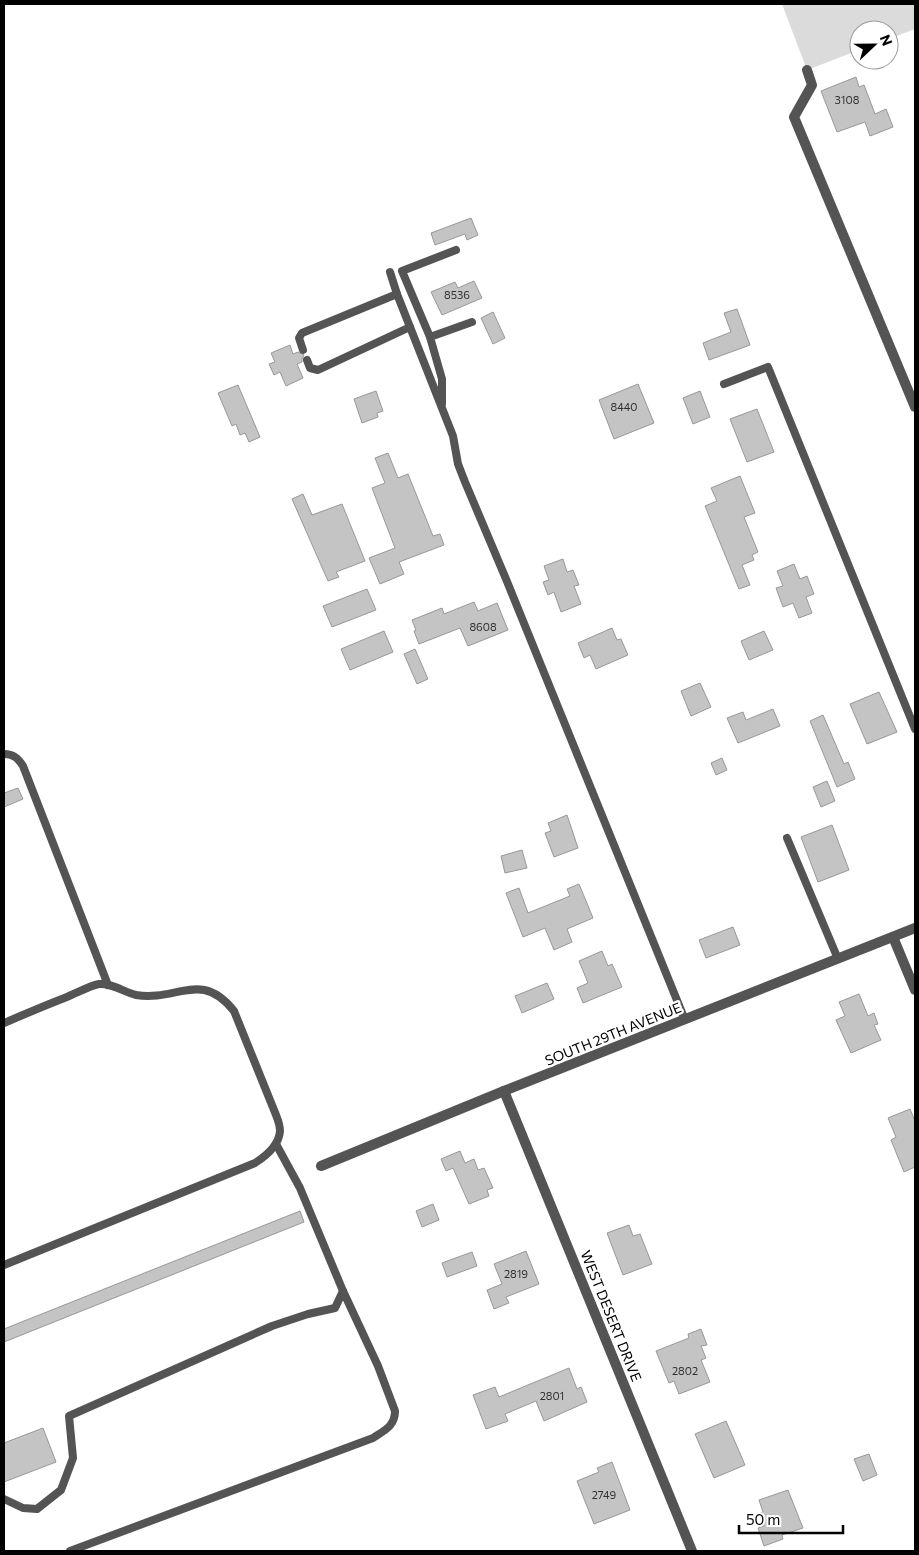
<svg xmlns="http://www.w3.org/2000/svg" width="919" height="1555" viewBox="0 0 919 1555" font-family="Commissioner,sans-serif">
  <rect width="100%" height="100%" fill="#fff"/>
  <!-- green -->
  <polygon fill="#dbdbdb" points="782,4 915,4 915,29 889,39 889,30 859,30 859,50 807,70"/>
  <!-- building -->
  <g fill="#c4c4c4" stroke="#989898">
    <polygon points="856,77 859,87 864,85 875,114 886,109 893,127 870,136 865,122 837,132 821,91"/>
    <polygon points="471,218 478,235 467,240 465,234 435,245 431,233"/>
    <polygon points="474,281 482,298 442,315 431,292 455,282 458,288"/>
    <polygon points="737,309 750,345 709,360 703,343 731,332 724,313"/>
    <polygon points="493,312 505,338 493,344 481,318"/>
    <polygon points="290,345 293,354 298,352 304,355 302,359 302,362 297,364 303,378 286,386 280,372 274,375 269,364 275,362 271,353"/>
    <polygon points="638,384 654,423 614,439 599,400"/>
    <polygon points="238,385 260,437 249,442 245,433 240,435 236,424 232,426 218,393"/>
    <polygon points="376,391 383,411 377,413 378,417 362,423 354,399"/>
    <polygon points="700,391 710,417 693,424 683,398"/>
    <polygon points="757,409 774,452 747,462 730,419"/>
    <polygon points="388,453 398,478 408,474 433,536 440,534 444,545 399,562 404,574 380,584 369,558 395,548 372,488 385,483 375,458"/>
    <polygon points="740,476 755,513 744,517 758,552 752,555 754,560 742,565 750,585 739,589 705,506 717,501 711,488"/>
    <polygon points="303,494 312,515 342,504 365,561 336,572 339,577 328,581 292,499"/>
    <polygon points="563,559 567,572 573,570 579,585 574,586 581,604 561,612 554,592 548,595 543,582 549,580 544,566"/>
    <polygon points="794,564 800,579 807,576 814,594 806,597 812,613 799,618 793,603 783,607 776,588 783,586 777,571"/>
    <polygon points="367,589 376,610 332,627 323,606"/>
    <polygon points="474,602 478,611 497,603 508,630 468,646 460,628 419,644 414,631 416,630 412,620 442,608 444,614"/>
    <polygon points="612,628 617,640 621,639 628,655 596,669 590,655 584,658 578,643"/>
    <polygon points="384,631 393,652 350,670 341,649"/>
    <polygon points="764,631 773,650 749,660 741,641"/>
    <polygon points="415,649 428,679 417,684 404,654"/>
    <polygon points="700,683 711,707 691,716 681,691"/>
    <polygon points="879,692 897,732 867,744 850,704"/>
    <polygon points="773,709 780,726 738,743 727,718 743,712 746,720"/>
    <polygon points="823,715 844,764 848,762 855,779 837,787 810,721"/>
    <polygon points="722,758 727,770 716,775 711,763"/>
    <polygon points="827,781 835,801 821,807 813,787"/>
    <polygon points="18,788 23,799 4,807 4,793"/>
    <polygon points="567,815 578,848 554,857 545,833 551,831 548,823"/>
    <polygon points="832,825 849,870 818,882 801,837"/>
    <polygon points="522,850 527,868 505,873 501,856"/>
    <polygon points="579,884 593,918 567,929 572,942 554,950 545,928 523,937 506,893 519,888 528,913 570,896 567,889"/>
    <polygon points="733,927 740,945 706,958 699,940"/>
    <polygon points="602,951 608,966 612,964 622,987 583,1003 577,988 588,983 579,961"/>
    <polygon points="547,983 554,999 522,1013 515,996"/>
    <polygon points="859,994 868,1016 874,1013 878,1024 874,1025 881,1040 851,1053 836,1020 845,1016 839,1002"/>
    <polygon points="910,1109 915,1121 915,1167 904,1172 891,1140 896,1137 888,1118"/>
    <polygon points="460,1151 465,1163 474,1159 478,1170 484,1168 493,1188 487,1190 489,1196 469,1204 453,1168 446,1171 441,1159"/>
    <polygon points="433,1204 439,1220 422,1227 416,1211"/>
    <polygon points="300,1211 304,1222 4,1342 4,1329"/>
    <polygon points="629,1225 633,1236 640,1234 652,1264 623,1275 607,1233"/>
    <polygon points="526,1251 539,1284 506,1297 509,1303 494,1309 487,1290 502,1284 494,1264"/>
    <polygon points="472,1252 477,1266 447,1277 442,1263"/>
    <polygon points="701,1329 707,1345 701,1346 706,1358 701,1360 710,1382 679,1394 674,1381 669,1383 656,1351 689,1338 688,1334"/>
    <polygon points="569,1368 577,1389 581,1387 587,1402 544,1421 536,1401 505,1414 508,1421 486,1429 473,1395 495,1387 499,1397"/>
    <polygon points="726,1421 745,1465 714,1478 695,1434"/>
    <polygon points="43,1428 56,1462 4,1482 4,1443"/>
    <polygon points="869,1454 877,1475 863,1481 854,1459"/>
    <polygon points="612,1462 630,1510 594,1524 577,1481 599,1472 597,1468"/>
    <polygon points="788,1490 803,1528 782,1535 783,1539 764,1546 758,1528 764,1526 760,1513 763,1512 759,1500"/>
  </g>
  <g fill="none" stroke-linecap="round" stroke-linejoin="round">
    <!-- service -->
    <g stroke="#545454" stroke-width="8">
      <polyline points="397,294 410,327"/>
      <polyline points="430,337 402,271 456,250"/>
      <polyline points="303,350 299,338 302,333 397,294 390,272"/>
      <polyline points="307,360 310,368 318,370 410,327 453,436 458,464 465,482 506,579 685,1020"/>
      <polyline points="724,384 768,367 915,729"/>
      <polyline points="442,404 442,379 430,337 472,322"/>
      <path d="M4 754C13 754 18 758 23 766L108 985"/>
      <polyline points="787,838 838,959"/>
      <path d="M4 1023C25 1014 46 1005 67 997 77 993 89 986 99 984 112 983 124 992 136 995 177 1002 201 969 234 1011L276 1115C278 1120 280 1126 280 1131 279 1146 266 1156 255 1163L4 1265"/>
      <polyline points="4,1499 23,1508 37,1509 61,1490 73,1458 69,1416 272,1326 308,1314 335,1308 343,1291"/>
      <path d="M70 1551 373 1438C385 1430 395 1426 395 1411L378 1366 343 1291 300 1188 276 1144"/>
    </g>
    <!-- minor -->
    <g stroke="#545454" stroke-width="10">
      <polyline points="807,70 812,85 794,117 915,407"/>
      <polyline points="893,937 915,990"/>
      <polyline points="504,1091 692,1551"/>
      <polyline points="321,1166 504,1091 915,928"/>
    </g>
  </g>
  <g text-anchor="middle" stroke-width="4.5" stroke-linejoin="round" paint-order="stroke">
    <!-- number labels -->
    <g font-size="11" fill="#313131">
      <text x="847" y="104">3108</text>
      <text x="457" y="299">8536</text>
      <text x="624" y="411">8440</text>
      <text x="483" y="631">8608</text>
      <text x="516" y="1278">2819</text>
      <text x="685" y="1375">2802</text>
      <text x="552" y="1400">2801</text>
      <text x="604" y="1499">2749</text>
    </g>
    <!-- street labels -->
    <g font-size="14" fill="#000" stroke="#fff">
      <text transform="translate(613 1034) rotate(-22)" y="5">SOUTH 29TH AVENUE</text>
      <text transform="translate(611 1316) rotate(68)" y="5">WEST DESERT DRIVE</text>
    </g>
  </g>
  <!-- border -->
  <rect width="919" height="1555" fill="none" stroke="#000000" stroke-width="10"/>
  <!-- north arrow -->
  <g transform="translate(874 45) rotate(68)"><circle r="24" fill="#ffffff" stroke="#999999"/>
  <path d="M0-4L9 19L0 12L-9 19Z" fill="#000000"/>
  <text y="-8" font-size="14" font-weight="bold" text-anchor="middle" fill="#000000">N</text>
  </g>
  <!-- scale -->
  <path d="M739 1525v8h104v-8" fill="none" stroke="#000000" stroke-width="2.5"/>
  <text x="746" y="1525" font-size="15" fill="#000000" stroke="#ffffff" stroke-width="4" paint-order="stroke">50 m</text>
</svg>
